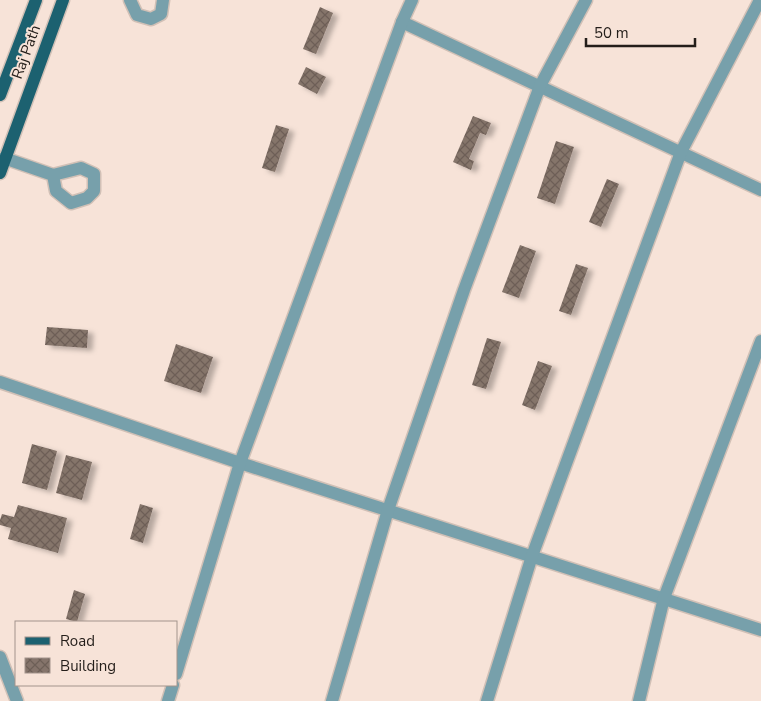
<svg xmlns="http://www.w3.org/2000/svg" width="761" height="701" viewBox="0 0 761 701" font-family="'Nunito Sans',sans-serif">
  <defs>
    <pattern id="building-cross-hatch" width="8" height="8" patternUnits="userSpaceOnUse" patternTransform="scale(1.25)"><rect width="8" height="8" fill="#85746b"/><path d="M0 0l8 8M0 8l8-8" fill="none" stroke="#6d5f57"/></pattern>
    <filter id="shadow"><feDropShadow dx="5.5" dy="3" stdDeviation="2.5" flood-color="#0004"/></filter>
  </defs>
  <rect width="100%" height="100%" fill="#f7e3d8"/>
  <!-- building -->
  <g fill="url(#building-cross-hatch)" filter="url(#shadow)">
    <polygon points="320,7 333,13 316,54 303,49"/>
    <polygon points="306,67 326,77 317,94 298,84"/>
    <polygon points="473,116 491,123 486,135 480,133 469,159 474,161 471,170 453,162"/>
    <polygon points="276,125 289,129 275,172 262,168"/>
    <polygon points="556,141 574,147 555,204 537,198"/>
    <polygon points="607,179 619,184 601,227 589,222"/>
    <polygon points="520,245 536,251 519,298 502,292"/>
    <polygon points="576,264 588,268 571,315 559,311"/>
    <polygon points="47,327 88,330 87,348 45,345"/>
    <polygon points="487,338 501,342 486,389 472,385"/>
    <polygon points="176,344 213,357 201,393 164,381"/>
    <polygon points="538,361 552,366 535,410 522,405"/>
    <polygon points="32,444 57,451 47,490 22,483"/>
    <polygon points="66,455 92,462 82,500 56,493"/>
    <polygon points="140,504 153,508 143,543 130,539"/>
    <polygon points="18,505 67,518 58,553 8,539 11,528 0,525 0,520 2,514 14,517"/>
    <polygon points="74,590 85,594 77,622 66,619"/>
  </g>
  <g fill="none" stroke-linecap="round" stroke-linejoin="round">
    <defs>
      <g id="minor">
        <polyline points="130,0 137,15 151,19 161,14 163,0"/>
        <polyline points="402,22 761,190"/>
        <polyline points="4,158 53,175 81,168 94,174 94,191 87,198 71,203 56,191 53,175"/>
        <polyline points="0,382 240,463 761,630"/>
        <polyline points="0,657 17,701"/>
        <polyline points="176,674 240,463 402,22 412,0"/>
        <polyline points="168,701 173,685"/>
        <polyline points="332,701 388,510 464,290 540,86 586,0"/>
        <polyline points="487,701 532,556 681,152 760,0"/>
        <polyline points="639,701 664,598 761,341"/>
      </g>
      <g id="major">
        <polyline points="0,95 36,0"/>
        <polyline points="0,173 63,0"/>
      </g>
    </defs>
    <!-- minor casing -->
    <use href="#minor" stroke="#d1c0b6" stroke-width="15"/>
    <!-- major casing -->
    <use href="#major" stroke="#d1c0b6" stroke-width="15"/>
    <!-- minor -->
    <use href="#minor" stroke="#77a0ab" stroke-width="12"/>
    <!-- major -->
    <use href="#major" stroke="#1c6170" stroke-width="12"/>
  </g>
  <g text-anchor="middle" stroke-width="4" stroke-linejoin="round" paint-order="stroke">
    <!-- street labels -->
    <g font-size="15" fill="#241e1a" stroke="#f7e3d8">
      <text transform="translate(26 52) rotate(-70)" y="5">Raj Path</text>
    </g>
  </g>
  <!-- legend -->
  <rect x="15" y="621" width="162" height="65" fill="#f7e3d8" stroke="#a3948c"/>
  <rect x="25" y="637" width="25" height="8" fill="#1c6170" stroke="#a3948c"/>
  <text x="60" y="646" font-size="15" fill="#241e1a">Road</text>
  <rect x="25" y="658" width="25" height="15" fill="url(#building-cross-hatch)" stroke="#a3948c"/>
  <text x="60" y="671" font-size="15" fill="#241e1a">Building</text>
  <!-- scale -->
  <path d="M586 38v8h109v-8" fill="none" stroke="#241e1a" stroke-width="2.5"/>
  <text x="594" y="38" font-size="15" fill="#241e1a" stroke="#f7e3d8" stroke-width="4" paint-order="stroke">50 m</text>
</svg>
